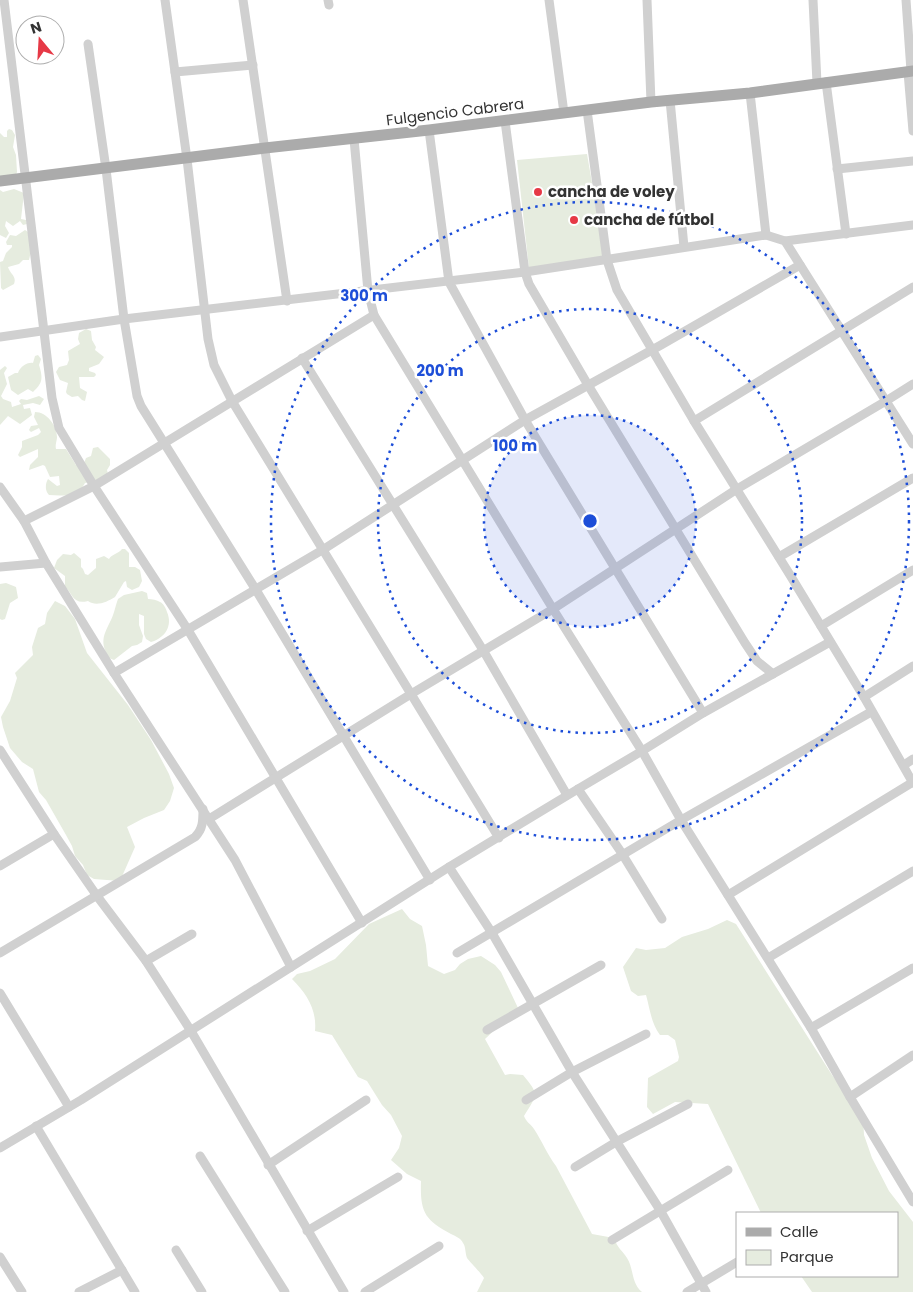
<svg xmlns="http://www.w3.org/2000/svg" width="913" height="1292" viewBox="0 0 913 1292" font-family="Poppins,sans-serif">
  <rect width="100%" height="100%" fill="#fff"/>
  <!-- green -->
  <g fill="#e6ecdf">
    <polygon points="9,129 12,130 15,135 13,147 16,155 17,172 16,175 0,180 0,133 4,137 7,137 7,131"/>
    <polygon points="587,154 605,257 529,268 517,160"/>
    <polygon points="14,189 24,193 21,219 26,220 27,224 23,225 20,221 13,226 6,221 5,226 9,233 6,238 0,235 0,190 3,192"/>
    <path d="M25 230 28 232 31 251 29 260H23L19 264 8 267C10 274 17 276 14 284L3 290 1 288 0 262 3 261 6 253 12 247V245H7L6 242 10 235 16 236Z"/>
    <polygon points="86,329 91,331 92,340 96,347 95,350 104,357 99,364 89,368 89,371 95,373 96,375 94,377 79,377 80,388 87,392 85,401 82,400 78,396 72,397 67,394 66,392 68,383 60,380 56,372 59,367 67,365 69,360 68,351 80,344 78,339 79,333"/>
    <path d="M38 355 41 359 39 365C43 378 43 383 33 392L28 389 18 395 11 390 8 377 15 373H18C20 367 27 362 33 363L35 356Z"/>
    <polygon points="5,366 7,368 4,373 7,384 1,396 3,399 11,402 12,407 21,404 19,401 21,399 27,400 39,396 44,399 40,405 33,403 23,405 24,409 30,408 32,415 20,424 8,416 0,425 0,370"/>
    <path d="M35 412C47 412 57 426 57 437 57 441 55 444 56 449H66L76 465 84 463 86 458 91 456 93 448 98 447 110 459V465L107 470 109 478 85 483C78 497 63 496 49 495 45 491 45 484 48 479L57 486 60 485 59 476 50 477 45 466 43 465 29 470 30 465 38 457V449L20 457 18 455 22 447V441L38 435 41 432 39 428 31 432 29 430 31 426 38 425 34 417Z"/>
    <path d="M122 549H125L129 553V567H135L140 570 142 581 139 587 132 590 127 587 126 581 124 582 115 597C107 602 96 607 88 601 73 605 73 594 65 587V576L54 568 57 560 63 554 71 555 74 553 81 559V567L83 569 85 574 88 575 96 568V559L104 556 109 559C112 554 118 554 122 549Z"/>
    <polygon points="6,583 16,587 18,598 10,603 5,619 2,620 0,619 0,584"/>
    <path d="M142 591 147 593 148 599C152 599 157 600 160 602 163 603 166 608 167 612 173 626 165 638 151 642L146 639 144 634V616L139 614V625L143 636 142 642 137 645 132 646 114 660 109 658C100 643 103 636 110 622 114 615 115 607 118 599L124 595Z"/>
    <polygon points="55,601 65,606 75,619 87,653 128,705 151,740 169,774 174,788 170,801 164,810 144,818 127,827 135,847 120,881 94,879 87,875 83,865 75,856 72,846 66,835 46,800 39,792 33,769 22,762 10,748 3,727 1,717 10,701 17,678 15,673 33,655 32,647 38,628 45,624 47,613"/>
    <path d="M402 909 410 919 422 926 426 945 428 966 444 974 455 970 460 964 468 959 481 956 495 965 501 972 518 1008 485 1039 505 1075 510 1074 523 1075C540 1095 537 1095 524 1116 526 1122 531 1124 534 1129 542 1141 547 1154 556 1166L592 1234 614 1238C618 1249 622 1250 627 1258 634 1269 631 1283 642 1292H477L484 1278C481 1273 469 1261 467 1258 465 1253 466 1247 463 1243 461 1238 455 1236 451 1234 424 1220 420 1211 421 1181L407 1174 391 1160 399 1148 402 1136 391 1115 382 1105 367 1081 358 1077 332 1035 315 1031C317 1010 307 994 292 979L297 974 310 971 335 959 369 924Z"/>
    <path d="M727 920 736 924 832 1075 863 1116 864 1135 872 1158 889 1191 913 1222V1292H812L801 1276H897V1213H761L708 1104 675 1102 653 1114 647 1107 648 1078 678 1061 679 1057 675 1040 668 1035H660C651 1023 650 1009 646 995L638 996 631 991 623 967 636 948 646 950 665 948 682 937 708 929Z"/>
  </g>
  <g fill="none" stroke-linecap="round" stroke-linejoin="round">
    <!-- minor -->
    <g stroke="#d0d0d0" stroke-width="9">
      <polyline points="4,0 52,398 59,428 94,486 188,630 362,923"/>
      <polyline points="165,0 187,159 208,339 214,365 232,401 499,838"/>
      <polyline points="243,0 287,301"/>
      <polyline points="328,0 329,5"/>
      <polyline points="549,0 564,113"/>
      <polyline points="647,0 651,102"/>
      <polyline points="813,0 817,83"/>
      <polyline points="906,0 911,71"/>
      <polyline points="88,44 106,169 124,319 137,396 141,406 256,590 430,880"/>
      <polyline points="175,72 253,65"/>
      <polyline points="908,72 913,131"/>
      <polyline points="826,82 846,234"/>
      <polyline points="750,93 766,235"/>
      <polyline points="670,100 684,247"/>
      <polyline points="587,110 607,260 617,290 694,421 790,575 864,697 913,783"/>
      <polyline points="505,121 525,272 529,284 588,385 745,643 757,661 773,674"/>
      <polyline points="429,130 449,282 525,420 703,713"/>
      <polyline points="354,139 368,291 374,315 553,609 642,751 681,820 811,1028 850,1097 913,1202"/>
      <polyline points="837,169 913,161"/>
      <polyline points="785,241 913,225"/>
      <polyline points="0,337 124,319 525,272 766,235 785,241 913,444"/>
      <polyline points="302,358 483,650 567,795"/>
      <polyline points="694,421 913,287"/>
      <polyline points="0,487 24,521 46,563 114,673 235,860 291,967"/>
      <polyline points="24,521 94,486 374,315"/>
      <polyline points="779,557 913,478"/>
      <polyline points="0,567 46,563"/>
      <polyline points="821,626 913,570"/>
      <polyline points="114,673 324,549 525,420 661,345 800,265"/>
      <polyline points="864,697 913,666"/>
      <polyline points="0,750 54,834 97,896 146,961 191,1031 344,1292"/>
      <polyline points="904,765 913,759"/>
      <polyline points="578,789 621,852 662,919"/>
      <polyline points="209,819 411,694 553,609 737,489 886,401 913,384"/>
      <polyline points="0,866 54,834"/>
      <polyline points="449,867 492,933 572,1072 660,1210 706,1292"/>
      <polyline points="728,895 913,782"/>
      <path d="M0 953 195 837C203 829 203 821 203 809"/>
      <polyline points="457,953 681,820 871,712"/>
      <polyline points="768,958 913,871"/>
      <polyline points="146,961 192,934"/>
      <polyline points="0,993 69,1107"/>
      <polyline points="811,1028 913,968"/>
      <polyline points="487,1030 601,965"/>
      <polyline points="850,1097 913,1055"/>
      <polyline points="526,1100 572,1072 646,1034"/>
      <polyline points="36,1126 135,1292"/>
      <polyline points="0,1148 81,1100 449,867 578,789 642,751 703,713 830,642"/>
      <polyline points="200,1156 285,1292"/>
      <polyline points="268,1165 366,1100"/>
      <polyline points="575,1167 616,1142 688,1104"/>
      <polyline points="307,1231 398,1177"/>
      <polyline points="612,1240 728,1170"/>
      <polyline points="176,1250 202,1292"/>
      <polyline points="0,1257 22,1292"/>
      <polyline points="79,1292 122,1270"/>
      <polyline points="365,1292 439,1246"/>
      <polyline points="687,1292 737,1262"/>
    </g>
    <!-- major -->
    <polyline stroke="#ababab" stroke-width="11" points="0,181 265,148 429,130 651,102 750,93 913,71"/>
  </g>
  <!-- distance rings -->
  <circle cx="590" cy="521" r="106" fill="#1d4ed8" fill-opacity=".12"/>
  <g fill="none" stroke="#1d4ed8" stroke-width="2.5" stroke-dasharray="2.5 5">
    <circle cx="590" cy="521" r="106"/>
    <circle cx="590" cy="521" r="212"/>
    <circle cx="590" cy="521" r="319"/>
  </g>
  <!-- markers -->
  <g fill="#e63946" stroke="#fff" stroke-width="2">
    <circle cx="538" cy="192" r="5"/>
    <circle cx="574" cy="220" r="5"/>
  </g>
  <g text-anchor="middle" stroke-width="5" stroke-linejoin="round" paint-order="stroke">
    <!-- street labels -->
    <g font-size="15" fill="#333" stroke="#fff">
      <text transform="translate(455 112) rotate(-7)" y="5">Fulgencio Cabrera</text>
    </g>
    <!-- poi labels -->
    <g font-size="15" font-weight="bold" fill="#333" stroke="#fff" text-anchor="start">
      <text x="548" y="197">cancha de voley</text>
      <text x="584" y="225">cancha de fútbol</text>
    </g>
  </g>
  <circle cx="590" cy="521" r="8" fill="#1d4ed8" stroke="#fff" stroke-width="2.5"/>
  <g font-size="15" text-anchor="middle" font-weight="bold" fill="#1d4ed8" stroke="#fff" stroke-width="5" stroke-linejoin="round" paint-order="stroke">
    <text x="364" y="301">300 m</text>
    <text x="440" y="376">200 m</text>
    <text x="515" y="451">100 m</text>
  </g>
  <!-- legend -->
  <rect x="736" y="1212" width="162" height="65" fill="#ffffff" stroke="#adadad"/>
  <rect x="746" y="1228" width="25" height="8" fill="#ababab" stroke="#adadad"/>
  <text x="780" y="1237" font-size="15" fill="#333333">Calle</text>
  <rect x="746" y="1250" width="25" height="15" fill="#e6ecdf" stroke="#adadad"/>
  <text x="780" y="1262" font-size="15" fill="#333333">Parque</text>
  <!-- north arrow -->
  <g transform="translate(40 40) rotate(342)"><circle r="24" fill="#ffffff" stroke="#adadad"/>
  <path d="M0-4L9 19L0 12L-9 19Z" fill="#e63946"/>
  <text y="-8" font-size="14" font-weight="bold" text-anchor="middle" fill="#333333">N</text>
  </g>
</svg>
